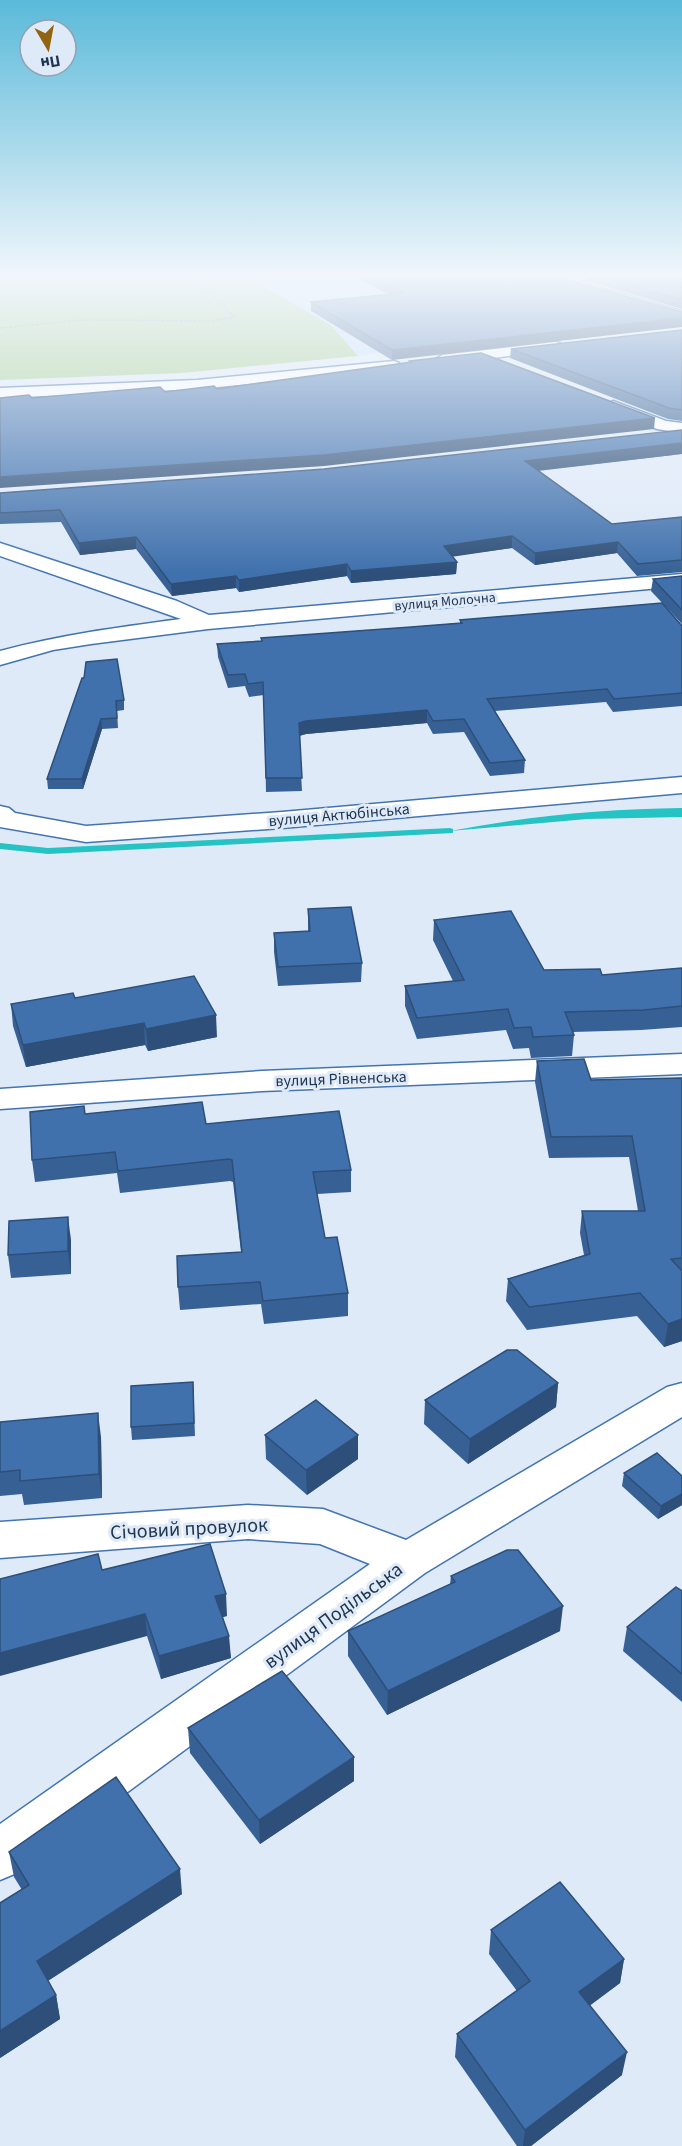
<svg xmlns="http://www.w3.org/2000/svg" width="682" height="2146" viewBox="0 0 682 2146" font-family="'Source Sans 3',sans-serif">
  <rect width="100%" height="100%" fill="#dfeaf8"/>
  <!-- built -->
  <polygon fill="#c7defc" points="239,273 549,273 453,343 358,356 331,325"/>
  <!-- green -->
  <polygon fill="#9ecb85" points="0,273 239,273 331,325 358,356 181,373 0,380"/>
  <!-- water -->
  <path fill="#25c3c3" d="M682 808V817L587 819 450 831C527 816 604 809 682 808Z"/>
  <g fill="none" stroke-linecap="round" stroke-linejoin="round">
    <!-- stream -->
    <polygon fill="#25c3c3" fill-rule="evenodd" points="450,828 453,829 453,833 48,854 0,849 0,843 48,848"/>
    <defs>
      <g id="minor">
        <polygon points="581,273 606,273 605,276 578,281 682,311 682,319 556,283 554,280 556,277"/>
        <polygon points="555,342 560,343 562,346 560,349 442,365 434,360 442,355"/>
        <polygon points="394,361 399,363 402,366 399,369 197,389 0,398 0,388 197,380"/>
        <polygon points="613,401 666,421 682,423 682,433 657,429 607,409 605,406"/>
        <path d="M0 543 177 601 209 615 682 574V586L208 629 91 644 53 650 0 665V651C60 635 119 627 181 619L0 556Z"/>
        <polygon points="682,777 682,793 282,828 86,842 0,827 0,806 9,808 15,813 86,826 282,812"/>
        <polygon points="682,1054 682,1074 262,1091 0,1109 0,1089 262,1071"/>
        <polygon points="682,1383 682,1417 425,1573 19,1872 0,1880 0,1824 370,1564 320,1544 248,1539 0,1558 0,1522 248,1505 323,1509 406,1540 667,1387"/>
      </g>
    </defs>
    <!-- minor casing -->
    <use href="#minor" stroke="#4374b1" stroke-width="3"/>
    <!-- path -->
    <polyline stroke="#8998ac" stroke-width="1.5" stroke-dasharray="3 1.5" stroke-linecap="butt" points="0,328 82,320 212,321 234,317 189,273"/>
    <!-- minor -->
    <use href="#minor" fill="#fff" fill-rule="evenodd"/>
  </g>
  <!-- wall -->
  <g fill="#376195">
    <polygon points="347,273 570,273 556,275 392,360 311,311 311,302 390,295"/>
    <polygon points="588,273 682,273 682,309 588,281"/>
    <polygon points="682,330 682,421 668,419 510,358 511,349"/>
    <polygon points="682,454 538,471 612,524 682,517 682,572 637,576 617,553 535,565 512,548 452,556 457,562 456,574 351,583 347,576 239,592 236,588 172,596 136,549 80,555 61,522 0,524 0,493"/>
    <polygon points="682,576 682,624 651,591 653,579"/>
    <polygon points="460,620 682,626 682,706 613,712 606,702 495,711 525,760 524,773 490,776 464,732 433,734 427,723 306,734 299,736 302,791 266,792 264,695 249,697 245,686 228,688 218,657 217,644 261,641 261,638 411,627 460,623"/>
    <polygon points="82,678 124,700 124,710 117,711 118,728 102,729 83,789 48,789 47,779"/>
    <polygon points="308,909 362,963 361,982 278,986 274,952 274,933 308,931"/>
    <polygon points="434,920 544,970 602,975 682,968 682,1027 641,1030 573,1032 574,1035 572,1056 531,1058 529,1048 513,1049 506,1030 417,1039 405,1006 405,986 453,981 433,940"/>
    <polygon points="75,998 217,1037 148,1051 145,1045 26,1067 13,1026 11,1004"/>
    <polygon points="537,1061 591,1080 682,1078 682,1341 664,1347 637,1316 527,1330 506,1301 508,1279 584,1255 580,1233 582,1211 638,1211 629,1157 549,1158 535,1082"/>
    <polygon points="85,1114 206,1124 351,1170 351,1192 317,1194 325,1238 348,1293 348,1316 264,1324 261,1304 180,1310 178,1287 241,1252 233,1182 230,1181 120,1193 117,1173 35,1182 32,1160"/>
    <polygon points="71,1240 71,1274 11,1278 8,1255"/>
    <polygon points="193,1382 195,1436 132,1440 131,1427"/>
    <polygon points="558,1383 556,1407 468,1464 424,1424 425,1400"/>
    <polygon points="0,1422 101,1437 102,1498 24,1505 22,1494 0,1496"/>
    <polygon points="265,1435 358,1459 307,1495 266,1459"/>
    <polygon points="624,1473 682,1476 682,1505 658,1519 622,1486"/>
    <polygon points="102,1570 227,1616 223,1617 231,1658 161,1679 147,1636"/>
    <polygon points="451,1576 560,1631 387,1715 348,1656 348,1631 450,1584"/>
    <polygon points="682,1591 682,1702 623,1651 627,1627"/>
    <polygon points="188,1728 354,1757 354,1781 260,1844 190,1753"/>
    <polygon points="9,1852 182,1894 48,1981 56,1995 60,2019 0,2058 22,1890 14,1877"/>
    <polygon points="491,1930 624,1959 620,1983 590,2005 622,2075 531,2146 517,2146 455,2057 457,2034 517,1991 489,1954"/>
  </g>
  <!-- shaded-wall -->
  <g fill="#2d4f79">
    <polygon points="553,273 570,273 556,275 552,279"/>
    <polygon points="682,318 682,327 392,360 392,350"/>
    <polygon points="655,418 654,429 324,466 0,488 0,477"/>
    <polygon points="682,443 682,454 524,472 525,461"/>
    <polygon points="512,536 512,548 444,558 444,546"/>
    <polygon points="136,537 136,549 80,555 79,543"/>
    <polygon points="618,542 617,553 535,565 535,553"/>
    <polygon points="457,562 456,574 351,583 351,571"/>
    <polygon points="347,564 347,576 239,592 239,580"/>
    <polygon points="236,576 236,588 172,596 171,584"/>
    <polygon points="427,710 427,723 306,734 299,736 299,723 306,721"/>
    <polygon points="101,719 102,729 83,789 82,779"/>
    <polygon points="216,1015 217,1037 148,1051 146,1029"/>
    <polygon points="144,1023 145,1045 26,1067 23,1045"/>
    <polygon points="68,1217 71,1240 71,1274 68,1251"/>
    <polygon points="682,1319 682,1341 664,1347 668,1324"/>
    <polygon points="558,1383 556,1407 468,1464 470,1439"/>
    <polygon points="98,1413 101,1437 102,1498 99,1474"/>
    <polygon points="358,1435 358,1459 307,1495 306,1470"/>
    <polygon points="682,1494 682,1505 658,1519 661,1506"/>
    <polygon points="226,1594 227,1616 217,1618 215,1596"/>
    <polygon points="563,1606 560,1631 387,1715 388,1691"/>
    <polygon points="145,1614 147,1636 0,1676 0,1653"/>
    <polygon points="229,1636 231,1658 161,1679 159,1656"/>
    <polygon points="354,1757 354,1781 260,1844 259,1820"/>
    <polygon points="180,1869 182,1894 41,1985 37,1961"/>
    <polygon points="624,1959 620,1983 576,2016 579,1992"/>
    <polygon points="56,1995 60,2019 0,2058 0,2031"/>
    <polygon points="627,2052 622,2075 531,2146 523,2146 525,2130"/>
  </g>
  <!-- building -->
  <g fill="#4071ad" stroke="#2d4f79" stroke-width="1.5">
    <polygon points="363,273 554,273 555,276 682,312 682,318 392,350 311,302 404,293"/>
    <polygon points="588,273 682,273 682,300"/>
    <polygon points="682,330 682,410 669,408 511,349"/>
    <polygon points="481,353 655,418 324,455 0,477 0,398 29,395 32,398 160,387 165,392 214,386 217,389 412,362 410,361"/>
    <polygon points="682,430 682,443 525,461 612,524 682,517 682,560 638,564 618,542 535,553 512,536 444,546 457,562 351,571 347,564 239,580 236,576 171,584 136,537 79,543 60,510 0,513 0,493 324,469"/>
    <polygon points="682,576 682,610 653,579"/>
    <polygon points="662,603 682,626 682,693 614,699 607,689 487,699 525,760 490,763 464,719 433,721 427,710 306,721 299,723 302,778 266,778 263,682 248,684 245,674 228,675 217,644 262,641 261,638 411,627 462,623 460,620"/>
    <polygon points="117,659 124,700 116,701 117,718 101,719 82,779 47,779 82,678 84,678 86,662"/>
    <polygon points="351,907 362,963 278,967 274,933 310,931 308,909"/>
    <polygon points="511,911 544,970 600,969 602,975 682,968 682,1006 644,1010 565,1012 574,1035 533,1037 531,1027 514,1028 508,1009 417,1018 405,986 464,980 434,920"/>
    <polygon points="194,976 216,1015 146,1029 144,1023 23,1045 11,1004 73,993 75,998"/>
    <polygon points="584,1059 591,1080 682,1078 682,1258 671,1259 682,1271 682,1319 668,1324 640,1293 529,1307 508,1279 590,1254 582,1211 645,1211 632,1136 551,1137 537,1061"/>
    <polygon points="202,1102 206,1124 339,1111 351,1170 313,1172 325,1238 337,1237 348,1293 263,1301 260,1282 178,1287 177,1256 242,1252 232,1160 229,1159 118,1171 115,1152 32,1160 30,1112 84,1106 85,1114"/>
    <polygon points="68,1217 68,1251 8,1255 9,1221"/>
    <polygon points="507,1350 517,1350 558,1383 470,1439 425,1400"/>
    <polygon points="193,1382 194,1423 131,1427 131,1386"/>
    <polygon points="316,1400 358,1435 306,1470 265,1435"/>
    <polygon points="98,1413 99,1474 20,1481 20,1470 0,1472 0,1422"/>
    <polygon points="657,1453 682,1476 682,1494 661,1506 624,1473"/>
    <polygon points="210,1544 226,1594 215,1596 229,1636 159,1656 145,1614 0,1653 0,1579 98,1554 102,1570"/>
    <polygon points="507,1550 518,1550 563,1606 388,1691 348,1631 455,1582 451,1576"/>
    <polygon points="676,1587 682,1591 682,1674 627,1627"/>
    <polygon points="282,1671 354,1757 259,1820 188,1728"/>
    <polygon points="116,1777 180,1869 37,1961 56,1995 0,2031 0,1903 29,1885 9,1852"/>
    <polygon points="560,1882 624,1959 579,1992 627,2052 525,2130 457,2034 530,1981 491,1930"/>
  </g>
  <!-- sky -->
  <linearGradient id="sky" x2="0" y2="1"><stop stop-color="#5abad9"/><stop offset="0.48" stop-color="#f1f6fc"/><stop offset="1" stop-color="#f1f6fc" stop-opacity="0"/></linearGradient>
  <rect width="682" height="573" fill="url(#sky)"/>
  <g text-anchor="middle" stroke-width="6" stroke-linejoin="round" paint-order="stroke">
    <!-- far-street labels -->
    <g font-size="14" fill="#1f344e" stroke="#dfeaf8">
      <text transform="translate(445 601) rotate(-5)" y="5">вулиця Молочна</text>
    </g>
    <!-- street labels -->
    <g font-size="16" fill="#1f344e" stroke="#dfeaf8">
      <text transform="translate(339 814) rotate(-5)" y="6">вулиця Актюбінська</text>
      <text transform="translate(341 1078) rotate(-2)" y="6">вулиця Рівненська</text>
    </g>
    <!-- near-street labels -->
    <g font-size="20" fill="#1f344e" stroke="#dfeaf8">
      <text transform="translate(189 1528) rotate(-3)" y="7">Січовий провулок</text>
      <text transform="translate(333 1615) rotate(-36)" y="7">вулиця Подільська</text>
    </g>
  </g>
  <!-- north arrow -->
  <g transform="translate(48 48) rotate(170)"><circle r="28" fill="#dfeaf8" stroke="#92a1b4" stroke-width="1.5"/>
  <path d="M0-4.5L10 22L0 15L-10 22Z" fill="#926310"/>
  <text y="-9" font-size="16" font-weight="bold" text-anchor="middle" fill="#1f344e">Пн</text>
  </g>
</svg>
